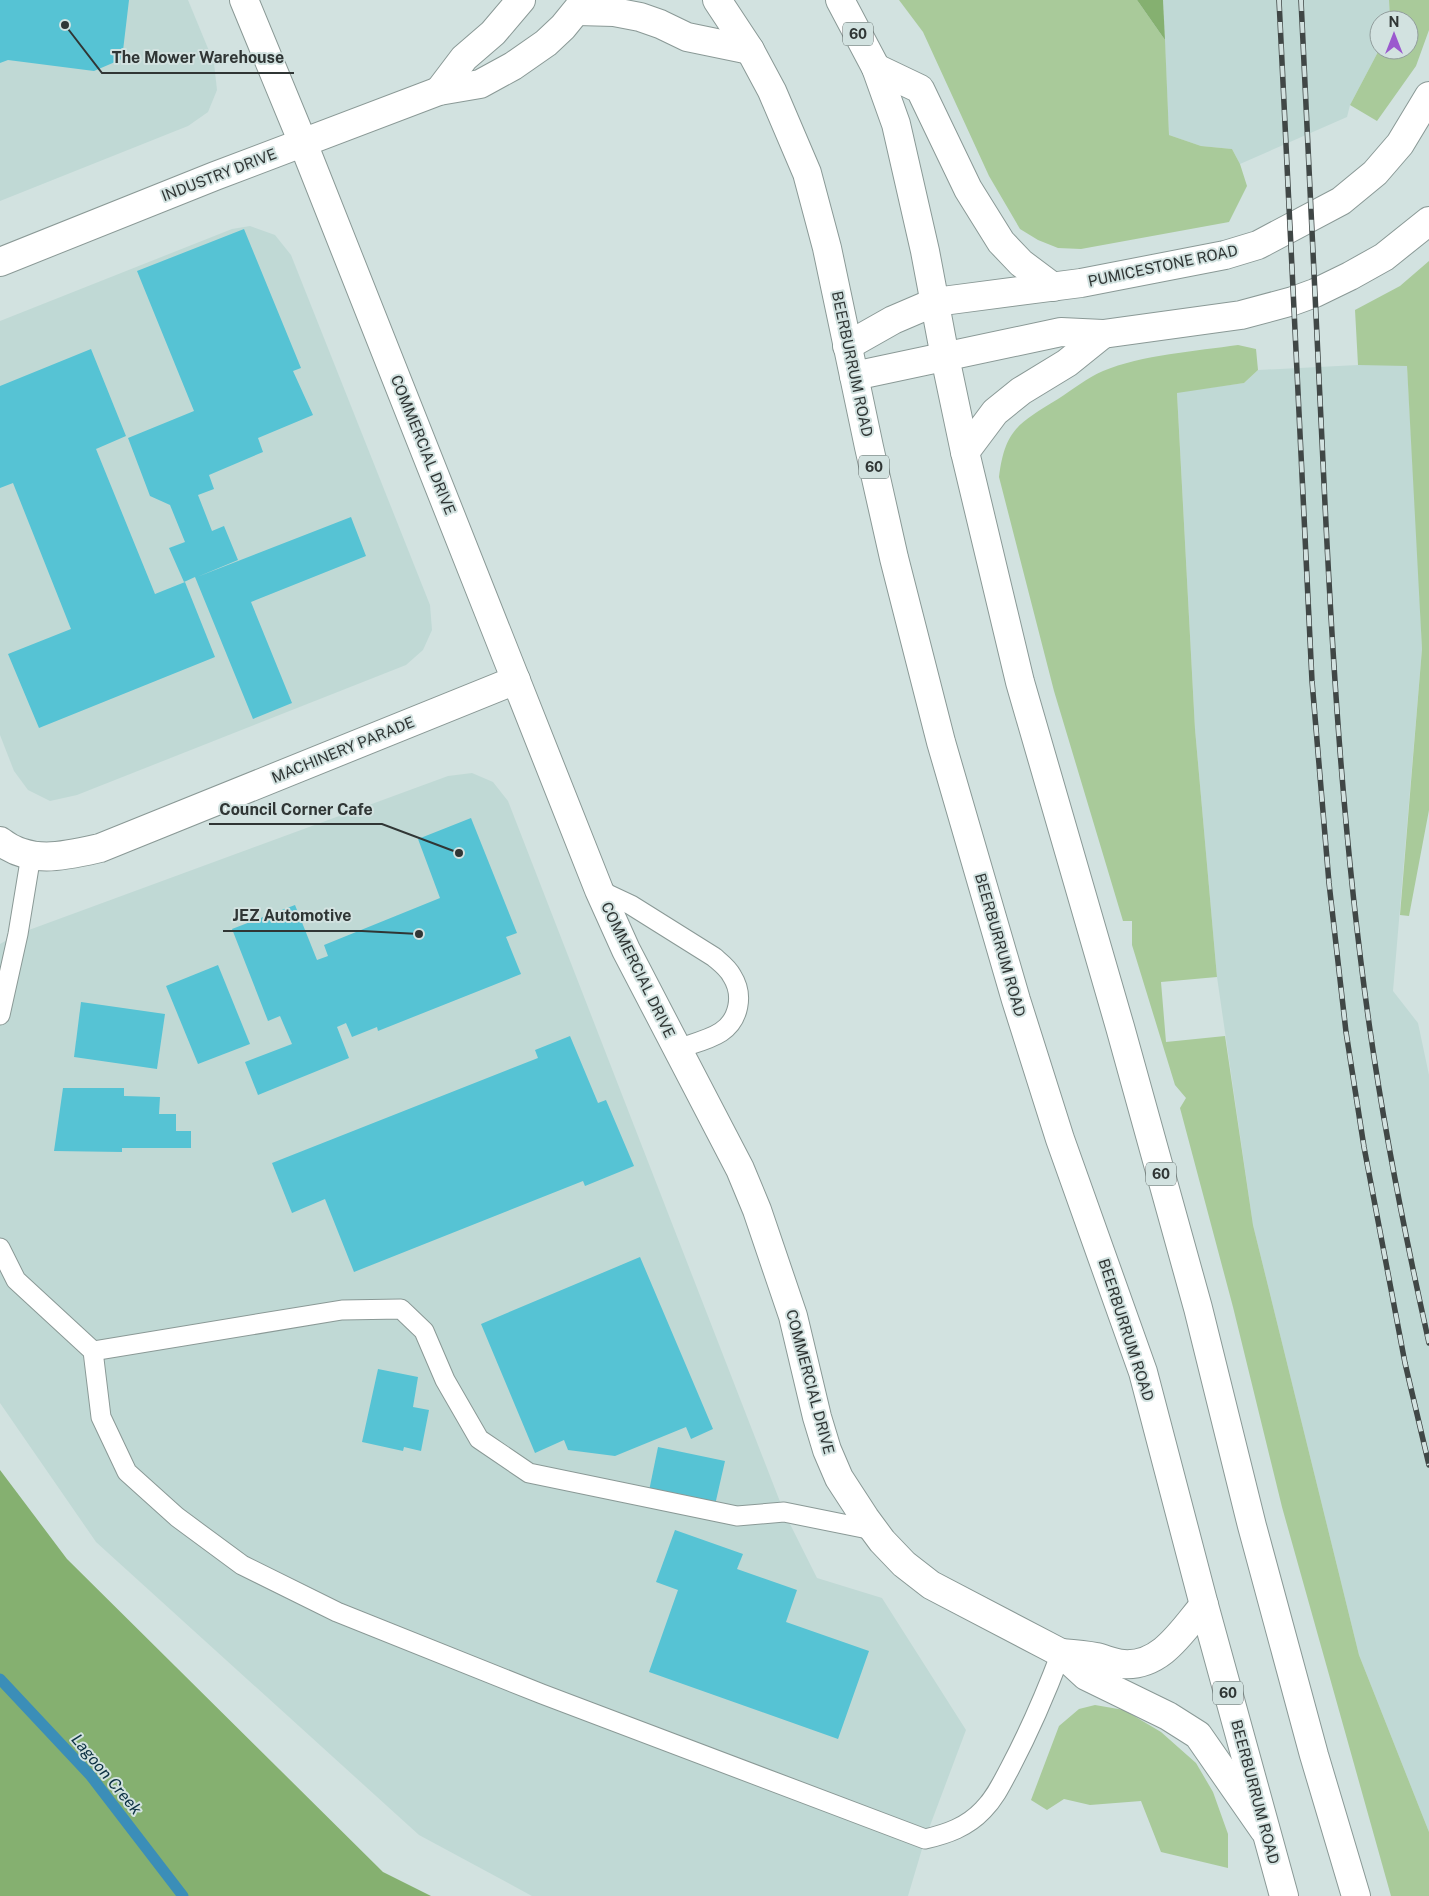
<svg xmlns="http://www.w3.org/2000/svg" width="1429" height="1896" viewBox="0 0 1429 1896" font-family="'Public Sans',sans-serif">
  <rect width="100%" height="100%" fill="#d2e2e0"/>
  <!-- built -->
  <g fill="#c0d9d5">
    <polygon points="0,0 188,0 214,63 217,90 208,112 188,126 0,201"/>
    <polygon points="1163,0 1389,0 1390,20 1379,20 1379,50 1350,105 1347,117 1240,164 1232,149 1201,146 1169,135"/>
    <polygon points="250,226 275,235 291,255 430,605 432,630 423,650 406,665 77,795 50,801 28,790 14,771 0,735 0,321 232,229"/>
    <polygon points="1358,365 1407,365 1418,557 1422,649 1393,991 1418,1023 1429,1075 1429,1832 1359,1655 1253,1225 1217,977 1195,729 1177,392 1244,383 1258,370"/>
    <polygon points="472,773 493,782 508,801 784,1512 817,1578 882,1598 966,1730 925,1839 908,1896 532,1896 419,1835 96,1542 0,1403 0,944 18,934 448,776"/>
  </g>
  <!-- green -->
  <g fill="#a9ca9a">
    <polygon points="899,0 1137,0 1165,40 1169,135 1201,146 1232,149 1240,164 1247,186 1229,222 1081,249 1058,248 1038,240 1020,229 989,176 923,32"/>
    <polygon points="1389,0 1429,0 1429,30 1416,66 1377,121 1350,105 1379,50 1409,50 1409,20 1390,20"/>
    <polygon points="1429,261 1429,810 1409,916 1400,915 1422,649 1407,366 1358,365 1355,310 1400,286"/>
    <path d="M1238 345 1256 349 1258 370 1244 383 1177 393 1195 729 1217 977 1161 982 1166 1042 1225 1036 1253 1225 1359 1655 1429 1832V1896H1391L1282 1507 1233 1307 1180 1108 1186 1098 1175 1085 1132 945V921H1123L1054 691 999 477C1005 429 1019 423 1058 399 1072 390 1087 378 1103 371 1141 355 1197 351 1238 345Z"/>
    <polygon points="1095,1705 1124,1710 1161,1732 1196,1763 1213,1792 1228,1834 1228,1868 1161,1852 1141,1801 1090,1805 1064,1799 1047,1810 1031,1800 1059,1726 1079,1709"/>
  </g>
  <!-- forest -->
  <g fill="#85b070">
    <polygon points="1137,0 1163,0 1165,40"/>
    <polygon points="0,1470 67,1559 383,1872 431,1896 0,1896"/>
  </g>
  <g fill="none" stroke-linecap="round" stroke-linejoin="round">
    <!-- stream -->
    <polyline stroke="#3b8eb8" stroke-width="11" points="0,1679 90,1775 183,1896"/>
  </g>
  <!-- building -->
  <g fill="#56c3d4">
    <polygon points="0,0 129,0 122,59 94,71 8,60 0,63"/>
    <polygon points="244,229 301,368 293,371 313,415 258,438 263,452 209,475 214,489 198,495 212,531 224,526 238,560 197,577 351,517 366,556 251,602 292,703 253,719 195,577 184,582 169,548 185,542 170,505 150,496 128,438 194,411 137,271"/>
    <polygon points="91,349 126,436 96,449 155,594 185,582 215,657 39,728 8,654 71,629 13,483 0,488 0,386"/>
    <polygon points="471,818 517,933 506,937 521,974 378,1031 377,1027 352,1037 346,1023 337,1027 349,1058 258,1095 245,1062 292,1044 280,1016 268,1021 232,929 295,905 317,960 328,956 324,945 440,898 418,839"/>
    <polygon points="218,965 250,1044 198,1064 166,986"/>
    <polygon points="81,1002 165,1014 157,1069 74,1057"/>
    <polygon points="570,1036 598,1103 606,1100 634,1166 585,1186 583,1181 354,1272 325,1199 292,1213 272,1163 538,1058 535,1050"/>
    <polygon points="63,1088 124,1088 124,1096 160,1097 159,1114 176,1114 176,1131 191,1131 191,1148 122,1148 122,1152 54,1151"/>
    <polygon points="640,1257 713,1429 691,1439 686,1427 615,1456 568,1450 564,1440 535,1453 481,1324"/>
    <polygon points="378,1369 418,1377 413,1407 429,1410 421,1451 404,1447 403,1451 362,1442"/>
    <polygon points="658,1447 725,1461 715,1505 649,1491"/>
    <polygon points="675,1530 743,1554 737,1569 797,1590 786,1622 869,1651 838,1739 649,1672 678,1590 656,1582"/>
  </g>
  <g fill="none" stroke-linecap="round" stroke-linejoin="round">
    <defs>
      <g id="service">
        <path d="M599 890 631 905 714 957C721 963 728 968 732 976 744 995 739 1020 721 1032 709 1040 691 1044 677 1049"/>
        <polyline points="0,1015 18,934 31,855"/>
        <path d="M0 1248 16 1280 93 1351 101 1417 127 1472 177 1517 242 1565 337 1612 542 1694 925 1839C947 1834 967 1827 983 1810 995 1798 1002 1783 1010 1768 1030 1730 1046 1693 1061 1653"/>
        <polyline points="93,1351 342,1310 401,1309 424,1331 445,1380 479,1439 529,1473 737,1516 784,1512 873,1530"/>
      </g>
      <g id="minor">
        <polyline points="244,0 303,143 599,890 626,950 740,1169 757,1210 793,1316 817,1417 827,1450 839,1478 865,1518 882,1541 904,1564 931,1585 1061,1653 1086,1676 1168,1716 1198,1735 1264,1830"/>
        <polyline points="439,91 464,58 493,33 521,0"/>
        <polyline points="0,262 215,176 439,91 480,84 513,66 546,43 563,27 585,0"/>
        <path d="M0 841C30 865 65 856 100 848L516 680"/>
        <path d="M1061 1653C1073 1654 1085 1655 1096 1657 1105 1659 1113 1663 1123 1664 1161 1667 1182 1631 1204 1605"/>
      </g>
      <g id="secondary">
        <polyline points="847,346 893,320 935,302 1081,283 1225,255 1258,245 1341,201 1375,173 1400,144 1429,96"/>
        <polyline points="854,376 1061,332 1103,334 1241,315 1293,301 1315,293 1350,276 1384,257 1429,221"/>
      </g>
      <g id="primary">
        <polyline points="717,0 750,50 772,91 807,173 827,248 869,447 894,558 941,742 1016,1000 1060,1139 1143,1372 1204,1605 1284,1896"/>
        <polyline points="840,0 876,68 896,124 925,251 945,357 965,452 1020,682 1120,1027 1198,1308 1252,1526 1314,1755 1356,1896"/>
        <polyline points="578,11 614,12 640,17 660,24 687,37 750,50"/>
        <polyline points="876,68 920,89 968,189 1001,242 1021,263 1053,287"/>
        <polyline points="965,452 995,412 1021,391 1067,363 1103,334"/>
      </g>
    </defs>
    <!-- service casing -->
    <use href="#service" stroke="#8a9996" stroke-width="21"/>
    <!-- minor casing -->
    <use href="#minor" stroke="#8a9996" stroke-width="30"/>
    <!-- secondary casing -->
    <use href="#secondary" stroke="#8a9996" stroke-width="30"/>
    <!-- primary casing -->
    <use href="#primary" stroke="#8a9996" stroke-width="30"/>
    <!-- service -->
    <use href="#service" stroke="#fff" stroke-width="19"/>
    <!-- minor -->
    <use href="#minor" stroke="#fff" stroke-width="28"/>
    <!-- secondary -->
    <use href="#secondary" stroke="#fff" stroke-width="28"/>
    <!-- primary -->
    <use href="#primary" stroke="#fff" stroke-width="28"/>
    <defs>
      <g id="rail">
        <polyline points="1279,0 1312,681 1329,883 1346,1032 1364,1147 1405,1363 1429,1465"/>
        <path d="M1301 0C1308 147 1315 294 1322 441 1331 638 1342 835 1370 1030 1385 1135 1406 1240 1429 1343"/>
      </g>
    </defs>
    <!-- rail casing -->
    <use href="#rail" stroke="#404746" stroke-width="5.5"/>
    <!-- rail -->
    <use href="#rail" stroke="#d2e2e0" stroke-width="4" stroke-dasharray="11" stroke-linecap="butt"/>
  </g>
  <g text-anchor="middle" stroke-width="4" stroke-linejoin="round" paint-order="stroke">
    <!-- shield labels -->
    <g fill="#d2e2e0" stroke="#616a68" stroke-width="1">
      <rect x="843" y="22.5" width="30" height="23" rx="4"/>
      <rect x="859" y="455.5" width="30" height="23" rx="4"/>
      <rect x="1146" y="1162.5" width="30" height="23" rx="4"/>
      <rect x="1213" y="1681.5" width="30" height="23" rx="4"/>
    </g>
    <g font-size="14" font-weight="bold" fill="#303635">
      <text x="858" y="39">60</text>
      <text x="874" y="472">60</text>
      <text x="1161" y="1179">60</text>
      <text x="1228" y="1698">60</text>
    </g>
    <!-- street labels -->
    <g font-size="15" fill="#303635" stroke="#d2e2e0">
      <text transform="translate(219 175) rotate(-21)" y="5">INDUSTRY DRIVE</text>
      <text transform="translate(1163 266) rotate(-12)" y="5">PUMICESTONE ROAD</text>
      <text transform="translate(852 364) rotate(78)" y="5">BEERBURRUM ROAD</text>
      <text transform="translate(423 445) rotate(68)" y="5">COMMERCIAL DRIVE</text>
      <text transform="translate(343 750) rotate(-22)" y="5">MACHINERY PARADE</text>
      <text transform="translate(1000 945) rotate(74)" y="5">BEERBURRUM ROAD</text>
      <text transform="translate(638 970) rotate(64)" y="5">COMMERCIAL DRIVE</text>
      <text transform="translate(1126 1330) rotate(72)" y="5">BEERBURRUM ROAD</text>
      <text transform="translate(810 1382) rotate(75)" y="5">COMMERCIAL DRIVE</text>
      <text transform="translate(1255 1792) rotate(75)" y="5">BEERBURRUM ROAD</text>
    </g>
    <!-- water labels -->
    <g font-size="16" font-style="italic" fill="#0a2f41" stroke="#d2e2e0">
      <text transform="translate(107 1774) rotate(50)" y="6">Lagoon Creek</text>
    </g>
  </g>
  <!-- callouts -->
  <path fill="none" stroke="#303635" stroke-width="2" d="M65 25L102 73H294M459 853L382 824H209M419 934L362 931H223"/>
  <g fill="#303635" stroke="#d2e2e0" stroke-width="2">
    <circle cx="65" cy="25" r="5"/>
    <circle cx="459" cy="853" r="5"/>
    <circle cx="419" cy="934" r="5"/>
  </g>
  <g font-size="16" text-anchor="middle" font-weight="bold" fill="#303635" stroke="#d2e2e0" stroke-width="4" stroke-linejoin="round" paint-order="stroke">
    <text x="198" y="63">The Mower Warehouse</text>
    <text x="296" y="815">Council Corner Cafe</text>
    <text x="292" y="921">JEZ Automotive</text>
  </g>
  <!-- north arrow -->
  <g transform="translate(1394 35)"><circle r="24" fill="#d2e2e0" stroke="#919d9c"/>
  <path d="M0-4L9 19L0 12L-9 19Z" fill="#9b59ce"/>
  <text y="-8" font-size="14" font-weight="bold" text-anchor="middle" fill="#303635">N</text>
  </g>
</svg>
